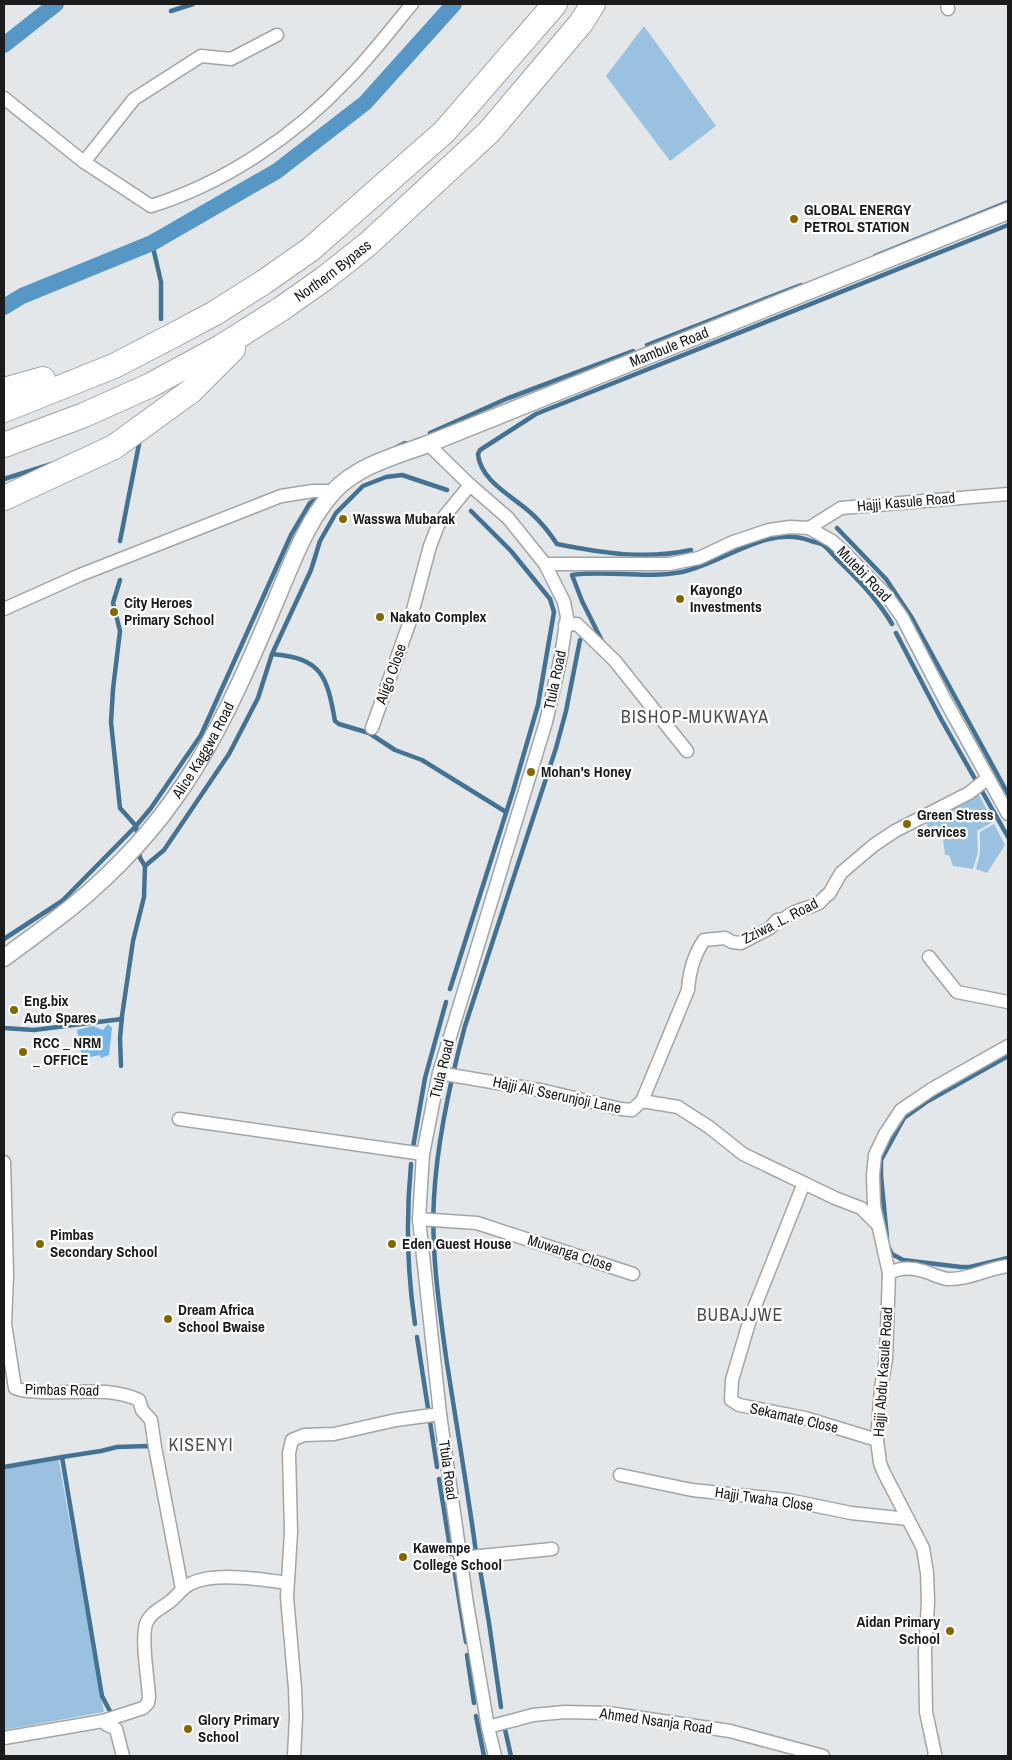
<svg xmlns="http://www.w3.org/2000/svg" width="1012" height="1760" viewBox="0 0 1012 1760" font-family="'Archivo Narrow',sans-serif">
  <rect width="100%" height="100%" fill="#e3e7ea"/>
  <!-- green -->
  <g fill="#9ac1df">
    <polygon points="644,26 716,126 670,161 606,76"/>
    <polygon points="979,795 993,822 977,831 978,852 973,869 953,866 949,855 945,855 943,839 937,825 928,828 926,820"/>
    <polygon points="994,824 1005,845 987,873 976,869 980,853 980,832"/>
    <polygon points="58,1456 104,1712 4,1730 4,1469"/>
  </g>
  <!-- forest -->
  <polygon fill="#74b6e5" points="108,1024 112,1028 109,1055 101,1058 100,1055 90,1057 81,1053 77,1030 93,1026 103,1030"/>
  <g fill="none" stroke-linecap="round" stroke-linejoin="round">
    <!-- stream -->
    <g stroke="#447293" stroke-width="4.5">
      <polyline points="171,11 193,4"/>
      <polyline points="152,243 161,282 161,319"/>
      <polyline points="875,256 1008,202"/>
      <polyline points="647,345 801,285"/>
      <polyline points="430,433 506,399 633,351"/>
      <polyline points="395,448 405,443"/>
      <polyline points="4,479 55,463"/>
      <polyline points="837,528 886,579 912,618 1008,794"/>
      <polyline points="120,541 140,439"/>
      <path d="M691 550C645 560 602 553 557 544 549 532 542 523 532 514 514 497 480 481 478 454L480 450 536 414 1008 225"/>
      <polyline points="120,580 113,603 120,631 113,689 111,722 120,808 136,826 138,838"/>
      <polyline points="896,633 941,719 1008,837"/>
      <path d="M603 643 582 601 572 575C608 570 645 579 682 572 725 563 766 524 811 541 815 542 819 543 822 544 829 549 835 558 841 563 861 582 878 600 892 624"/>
      <path d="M272 654C322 658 327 676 335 721L339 724 369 733 395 750 422 760 506 812"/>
      <polyline points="145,866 164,850 229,754 258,698 272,654 311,570 320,541 336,513 363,486 386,477 402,475 447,490"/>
      <polyline points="4,939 62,901 136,826 151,808 201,735 291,535 310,503 321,495"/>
      <polyline points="450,989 513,791 538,705 554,612 550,599 511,551 471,511"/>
      <polyline points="4,1028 34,1030 122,1019"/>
      <polyline points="121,1066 120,1038 122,1016 133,941 144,897 145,866 140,858 139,848"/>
      <polyline points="413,1147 425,1078 446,1002"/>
      <path d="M411 1164C406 1217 407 1271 415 1324"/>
      <polyline points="887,1238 881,1176 881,1160 904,1118 928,1101 1008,1056"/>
      <polyline points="888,1246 892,1254 903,1260 961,1267 970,1267 1008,1258"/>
      <polyline points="417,1337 437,1467"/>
      <polyline points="62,1457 101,1451 117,1447 148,1446 152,1448"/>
      <polyline points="4,1467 62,1457 102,1696 113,1717"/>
      <polyline points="439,1479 451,1554"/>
      <path d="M476 1552C467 1486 456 1422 446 1357 439 1305 431 1251 434 1198 437 1140 450 1082 465 1026L556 748 566 711 580 640"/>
      <polyline points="479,1563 489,1623 501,1707"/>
      <polyline points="454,1568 466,1642"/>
      <polyline points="467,1655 474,1703"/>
      <polyline points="476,1716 484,1756"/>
      <polyline points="504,1725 511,1756"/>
    </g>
    <!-- canal -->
    <g stroke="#5697c6" stroke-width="16">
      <polyline points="4,45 56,4"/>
      <polyline points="4,307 22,296 152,243 277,171 365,103 454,4"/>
    </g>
    <defs>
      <g id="minor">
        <polyline points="947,4 948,9"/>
        <path d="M4 98 84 162 151 206C225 183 296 135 348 79 371 56 391 29 412 4"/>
        <polyline points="84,162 134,99 201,56 231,59 277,35"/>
        <polyline points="428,444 470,485 508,518 545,564 564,602 567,617 561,656 546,722 439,1073 423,1154 419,1219 440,1414 467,1604 488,1727 495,1756"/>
        <polyline points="809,528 841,508 1008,494"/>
        <polyline points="545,564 669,564 699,558 733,542 769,530 790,527 809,528 832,541 842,550 887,596 902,617 945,700 1008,814"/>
        <polyline points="4,609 80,575 281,496 313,491 335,491"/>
        <polyline points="565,625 577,624 615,661 687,751"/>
        <polyline points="372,728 410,621 430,546 439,523 470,485"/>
        <polyline points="929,957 957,992 1008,1002"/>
        <polyline points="439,1073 545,1091 621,1109 632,1110 642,1101 678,1107 709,1127 743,1154 835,1198 861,1208 878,1225"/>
        <path d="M642 1101 688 990C689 972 694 955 704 940L725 938 732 942 741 943 770 928 777 920 784 919C793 910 806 909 817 904 822 902 824 896 829 894L841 873 874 845 895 831 969 793 988 778"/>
        <polyline points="179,1119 423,1154"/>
        <path d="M4 1162 7 1274 5 1324 15 1388C23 1392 32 1391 42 1392 74 1394 108 1386 139 1400L142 1410 151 1420 155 1447 182 1589"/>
        <polyline points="804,1183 751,1316 732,1380 731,1400 739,1405 805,1418 877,1440"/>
        <polyline points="419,1219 477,1223 633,1274"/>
        <path d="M889 1273C899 1268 911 1267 923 1271 931 1273 939 1278 948 1279 969 1280 988 1268 1008 1266"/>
        <polyline points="620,1475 692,1490 788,1500 851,1513 908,1519"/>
        <polyline points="461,1558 552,1549"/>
        <polyline points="103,1721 107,1725 116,1729 123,1756"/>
        <polyline points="488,1727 533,1715 565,1712 608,1713 730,1731 823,1756"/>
        <path d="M4 1738 103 1721 143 1708 148 1703 149 1697C148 1678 141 1641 146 1624 150 1613 160 1609 168 1603 177 1597 182 1587 192 1583 215 1572 262 1579 287 1583"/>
        <polyline points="294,1756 296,1717 295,1688 287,1597 291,1532 289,1453 292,1440 304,1435 334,1434 396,1420 440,1414"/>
        <polyline points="934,1756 935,1754 926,1712 925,1652 928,1602 927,1573 923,1548 883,1471 880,1463 877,1440 881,1388 886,1359 889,1273 874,1206 873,1175 875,1155 885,1134 901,1110 932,1089 1008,1046"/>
      </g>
      <g id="tertiary">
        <path id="s1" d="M4 958C21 945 38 933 55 920 98 888 144 842 174 799 214 744 245 674 271 612 289 571 304 524 334 491 359 465 395 456 428 444L1008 211"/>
      </g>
      <g id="motorway">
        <polyline points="4,390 43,379"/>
        <polyline points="4,410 114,366 170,337 215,313 264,282 311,249 444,132 555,4"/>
        <path id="s2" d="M4 445 84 415 151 385 221 347 281 309 325 278 368 244 489 132 581 23 593 4"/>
        <polyline points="4,498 114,447 191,391 233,349"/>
      </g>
    </defs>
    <!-- minor casing -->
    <use href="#minor" stroke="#a1a5a8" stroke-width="15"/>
    <!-- tertiary casing -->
    <use href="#tertiary" stroke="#a1a5a8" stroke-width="19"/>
    <!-- motorway casing -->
    <use href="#motorway" stroke="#a1a5a8" stroke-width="26"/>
    <!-- minor -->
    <use href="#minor" stroke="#fff" stroke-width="12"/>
    <!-- tertiary -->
    <use href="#tertiary" stroke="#fff" stroke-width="16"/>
    <!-- motorway -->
    <use href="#motorway" stroke="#fff" stroke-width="24"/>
  </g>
  <!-- markers -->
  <g fill="#836800" stroke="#fff" stroke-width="2">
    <circle cx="794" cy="219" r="5"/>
    <circle cx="343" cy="519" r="5"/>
    <circle cx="680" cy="599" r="5"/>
    <circle cx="114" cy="612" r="5"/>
    <circle cx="380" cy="617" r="5"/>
    <circle cx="531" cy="772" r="5"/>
    <circle cx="907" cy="824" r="5"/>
    <circle cx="14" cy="1010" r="5"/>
    <circle cx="23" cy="1052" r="5"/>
    <circle cx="40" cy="1244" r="5"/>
    <circle cx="392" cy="1244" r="5"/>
    <circle cx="168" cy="1319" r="5"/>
    <circle cx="403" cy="1557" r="5"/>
    <circle cx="950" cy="1631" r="5"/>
    <circle cx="188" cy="1729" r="5"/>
  </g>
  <g text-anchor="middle" stroke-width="4.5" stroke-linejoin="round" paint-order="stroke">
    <!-- poi labels -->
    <g font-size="15" font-weight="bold" fill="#1a1b1d" stroke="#fff" text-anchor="start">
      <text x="804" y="215">GLOBAL ENERGY<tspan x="804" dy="17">PETROL STATION</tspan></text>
      <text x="353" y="524">Wasswa Mubarak</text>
      <text x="690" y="595">Kayongo<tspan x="690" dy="17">Investments</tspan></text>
      <text x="124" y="608">City Heroes<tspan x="124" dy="17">Primary School</tspan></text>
      <text x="390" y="622">Nakato Complex</text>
      <text x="541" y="777">Mohan's Honey</text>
      <text x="917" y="820">Green Stress<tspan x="917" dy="17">services</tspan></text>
      <text x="24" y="1006">Eng.bix<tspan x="24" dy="17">Auto Spares</tspan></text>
      <text x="33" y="1048">RCC _ NRM<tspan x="33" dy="17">_ OFFICE</tspan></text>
      <text x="50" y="1240">Pimbas<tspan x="50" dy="17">Secondary School</tspan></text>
      <text x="402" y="1249">Eden Guest House</text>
      <text x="178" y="1315">Dream Africa<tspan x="178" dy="17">School Bwaise</tspan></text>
      <text x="413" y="1553">Kawempe<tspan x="413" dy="17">College School</tspan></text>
      <text x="940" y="1627" text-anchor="end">Aidan Primary<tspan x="940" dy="17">School</tspan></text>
      <text x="198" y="1725">Glory Primary<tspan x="198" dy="17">School</tspan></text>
    </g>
    <!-- street labels -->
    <g font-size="15" fill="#1a1b1d" stroke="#fff">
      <text dy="5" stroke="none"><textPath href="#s2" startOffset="374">Northern Bypass</textPath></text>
      <text dy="5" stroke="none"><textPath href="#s1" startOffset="948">Mambule Road</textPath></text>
      <text transform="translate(906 502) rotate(-5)" y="5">Hajji Kasule Road</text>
      <text transform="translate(864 574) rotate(46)" y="5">Mutebi Road</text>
      <text transform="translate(391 674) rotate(-70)" y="5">Aligo Close</text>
      <text transform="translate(555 680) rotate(-78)" y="5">Ttula Road</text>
      <text dy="5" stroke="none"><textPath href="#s1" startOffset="291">Alice Kaggwa Road</textPath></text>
      <text transform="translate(780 921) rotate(-27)" y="5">Zziwa .L. Road</text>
      <text transform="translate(442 1069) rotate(-76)" y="5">Ttula Road</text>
      <text transform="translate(557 1095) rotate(12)" y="5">Hajji Ali Sserunjoji Lane</text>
      <text transform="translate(570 1253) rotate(18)" y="5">Muwanga Close</text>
      <text transform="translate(883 1372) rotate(-86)" y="5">Hajji Abdu Kasule Road</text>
      <text transform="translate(62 1390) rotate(1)" y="5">Pimbas Road</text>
      <text transform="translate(794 1418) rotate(13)" y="5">Sekamate Close</text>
      <text transform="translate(448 1470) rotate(82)" y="5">Ttula Road</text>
      <text transform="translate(764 1499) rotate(8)" y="5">Hajji Twaha Close</text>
      <text transform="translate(656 1721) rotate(8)" y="5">Ahmed Nsanja Road</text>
    </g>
    <!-- quarter labels -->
    <g font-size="18" letter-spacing="1" fill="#4d5053" stroke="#fff">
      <text x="695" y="723">BISHOP-MUKWAYA</text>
      <text x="740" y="1321">BUBAJJWE</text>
      <text x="201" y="1451">KISENYI</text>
    </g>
  </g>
  <!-- border -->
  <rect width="1012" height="1760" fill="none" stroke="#1a1b1d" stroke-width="10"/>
</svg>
